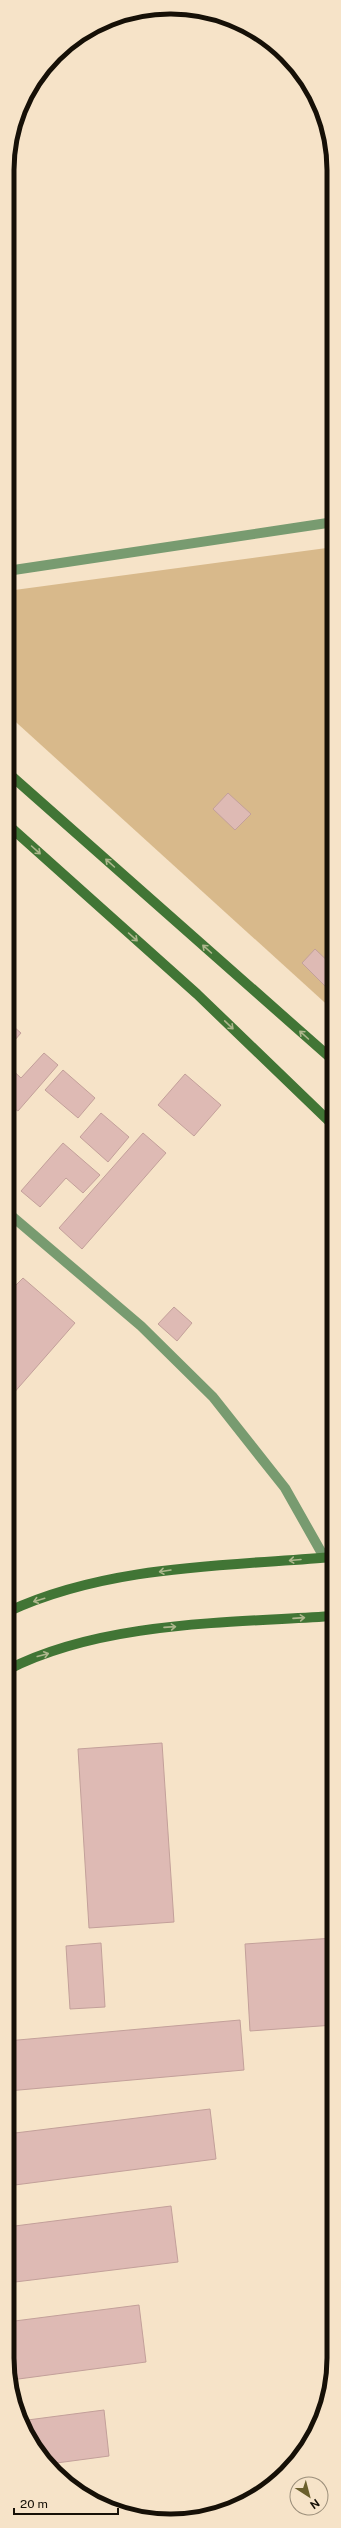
<svg xmlns="http://www.w3.org/2000/svg" width="341" height="2528" viewBox="0 0 341 2528" font-family="'Public Sans',sans-serif">
  <rect width="100%" height="100%" fill="#f6e3c8"/>
  <!-- green -->
  <polygon fill="#d8b98b" points="334,547 334,1011 7,714 7,591"/>
  <!-- building -->
  <g fill="#debab4" stroke="#c3a09a">
    <polygon points="228,793 251,814 235,830 213,809"/>
    <polygon points="315,949 334,967 334,984 328,989 302,963"/>
    <polygon points="7,1021 21,1033 7,1049"/>
    <polygon points="44,1053 58,1065 18,1111 7,1104 7,1065 21,1078"/>
    <polygon points="63,1070 95,1098 78,1118 45,1090"/>
    <polygon points="185,1074 221,1105 194,1136 158,1105"/>
    <polygon points="101,1113 129,1137 108,1162 80,1137"/>
    <polygon points="143,1133 166,1153 82,1249 59,1228"/>
    <polygon points="63,1143 100,1175 83,1193 66,1178 40,1207 21,1191"/>
    <polygon points="23,1278 75,1323 12,1395 7,1391 7,1294"/>
    <polygon points="174,1307 192,1323 177,1341 158,1324"/>
    <polygon points="162,1743 174,1922 89,1928 78,1749"/>
    <polygon points="334,1938 334,2025 250,2031 245,1944"/>
    <polygon points="101,1943 105,2007 70,2009 66,1946"/>
    <polygon points="240,2020 244,2070 8,2091 7,2041"/>
    <polygon points="210,2109 216,2159 7,2186 7,2134"/>
    <polygon points="171,2206 178,2262 7,2283 7,2227"/>
    <polygon points="139,2305 146,2362 11,2380 7,2358 7,2322"/>
    <polygon points="104,2410 109,2456 49,2464 20,2421"/>
  </g>
  <g fill="none" stroke-linecap="round" stroke-linejoin="round">
    <!-- service -->
    <polyline stroke="#789b70" stroke-width="10" points="7,571 334,522"/>
    <!-- minor -->
    <g stroke="#789b70" stroke-width="10">
      <polyline points="115,18 158,10"/>
      <polyline points="7,1212 141,1326 213,1397 285,1488 324,1557"/>
    </g>
    <!-- secondary -->
    <g stroke="#417535" stroke-width="10">
      <polyline points="7,772 334,1061"/>
      <polyline points="7,824 197,994 334,1126"/>
      <path d="M7 1612C107 1565 225 1566 334 1557"/>
      <path d="M7 1670C102 1621 229 1623 334 1616"/>
    </g>
  </g>
  <!-- one-way arrows -->
  <defs><path id="oneway-shaft" d="M-6 0H5M1.5-3L5.5 0L1.5 3" fill="none" stroke-width="1.6" stroke-linecap="round" stroke-linejoin="round"/></defs>
  <g stroke="#aeb78d">
    <use href="#oneway-shaft" transform="translate(36 850) rotate(42)"/>
    <use href="#oneway-shaft" transform="translate(110 863) rotate(-138)"/>
    <use href="#oneway-shaft" transform="translate(133 937) rotate(42)"/>
    <use href="#oneway-shaft" transform="translate(207 949) rotate(-138)"/>
    <use href="#oneway-shaft" transform="translate(229 1025) rotate(44)"/>
    <use href="#oneway-shaft" transform="translate(304 1035) rotate(-138)"/>
    <use href="#oneway-shaft" transform="translate(295 1560) rotate(175)"/>
    <use href="#oneway-shaft" transform="translate(165 1571) rotate(171)"/>
    <use href="#oneway-shaft" transform="translate(39 1600) rotate(163)"/>
    <use href="#oneway-shaft" transform="translate(299 1618) rotate(-4)"/>
    <use href="#oneway-shaft" transform="translate(170 1627) rotate(-4)"/>
    <use href="#oneway-shaft" transform="translate(43 1655) rotate(-15)"/>
  </g>
  <!-- crop -->
  <path d="M0 0H341V2528H0ZM170 14H171A156 156 0 0 1 327 170V2358A156 156 0 0 1 171 2514H170A156 156 0 0 1 14 2358V170A156 156 0 0 1 170 14Z" fill="#f6e3c8" fill-rule="evenodd"/>
  <path fill="none" stroke="#161007" stroke-width="5" d="M170 14H171A156 156 0 0 1 327 170V2358A156 156 0 0 1 171 2514H170A156 156 0 0 1 14 2358V170A156 156 0 0 1 170 14Z"/>
  <!-- north arrow -->
  <g transform="translate(309 2496) rotate(144)"><circle r="19" fill="#f6e3c8" stroke="#9c8f7b"/>
  <path d="M0-3L7 15L0 10L-7 15Z" fill="#6b5f2c"/>
  <text y="-6" font-size="11" font-weight="bold" text-anchor="middle" fill="#161007">N</text>
  </g>
  <!-- scale -->
  <path d="M14 2508v6h104v-6" fill="none" stroke="#161007" stroke-width="2"/>
  <text x="20" y="2508" font-size="12" fill="#161007" stroke="#f6e3c8" stroke-width="3" paint-order="stroke">20 m</text>
</svg>
